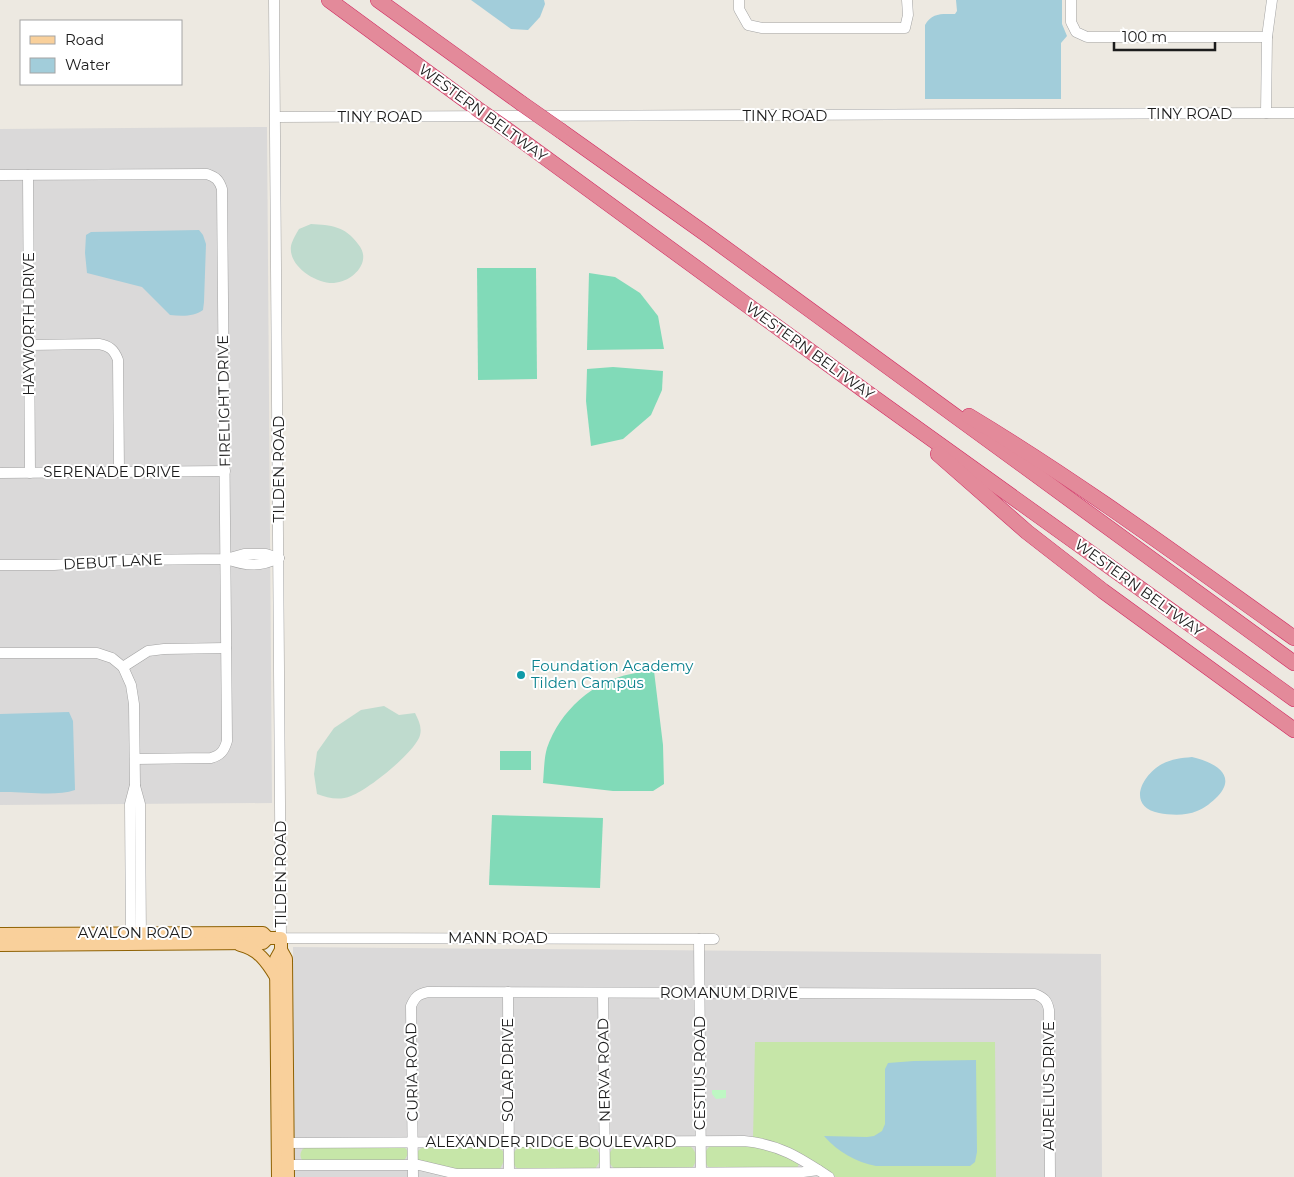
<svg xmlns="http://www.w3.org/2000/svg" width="1294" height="1177" viewBox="0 0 1294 1177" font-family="Montserrat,sans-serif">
  <rect width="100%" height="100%" fill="#ede9e1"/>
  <!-- residential -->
  <g fill="#dad9d9">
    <polygon points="267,127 272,803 0,805 0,129"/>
    <polygon points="293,947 1101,954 1102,1177 294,1177"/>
  </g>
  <!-- grass -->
  <g fill="#c6e6a8">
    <polygon points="755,1042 995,1042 996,1177 836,1177 824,1169 753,1139"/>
    <path d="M737 1144 771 1148 799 1164 797 1168H709C702 1160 703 1152 711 1145Z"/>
    <path d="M524 1145H589C598 1148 600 1152 600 1161L595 1169 519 1170C508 1162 511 1149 524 1145Z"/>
    <path d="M425 1146H495L503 1151 504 1161 500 1169 458 1171 419 1161C414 1154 418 1149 425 1146Z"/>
    <path d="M616 1146H690C698 1152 698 1162 691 1169L617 1170C606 1164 606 1153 616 1146Z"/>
    <path d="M404 1147 408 1151V1154L404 1161H303C299 1157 300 1151 304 1148Z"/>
  </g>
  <!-- wetland -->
  <g fill="#bfdbce">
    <path d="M311 224C331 225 345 226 358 244 373 261 353 282 334 283 316 284 288 266 291 246 292 241 296 234 299 229Z"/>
    <path d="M384 706 399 715 415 713C419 721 423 729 419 738 410 756 369 789 351 796 339 801 328 798 317 794L314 774 317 752 334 728 361 710Z"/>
  </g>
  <!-- park -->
  <polygon fill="#bef7c3" points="712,1090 726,1090 726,1098 716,1099 712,1094"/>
  <!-- pitch -->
  <g fill="#81dab8">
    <polygon points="477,268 536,268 537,379 478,380"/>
    <polygon points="589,273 615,277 640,293 658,316 664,349 587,350"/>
    <polygon points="613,367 663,371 662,390 651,415 623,439 591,446 586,401 587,369"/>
    <path d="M654 671 663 745 664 784 653 791H613L543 783C544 772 544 758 547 748 560 711 593 681 631 674 639 672 647 672 654 671Z"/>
    <rect x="500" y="751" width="31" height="19"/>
    <polygon points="492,815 603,818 600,888 489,885"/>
  </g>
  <!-- water -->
  <g fill="#a2cdda">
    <polygon points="471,0 544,0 545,4 540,17 528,30 511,29"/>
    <path d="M956 0H1062V24L1067 36 1061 43V99H925V25C932 12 943 14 955 14L957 11Z"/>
    <path d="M199 230 203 235 206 244 204 302 203 310C194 317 181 316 170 315L142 287 87 273 85 253 86 235 91 232Z"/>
    <path d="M69 712 73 721 75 790C55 797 22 791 0 792V714Z"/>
    <path d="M1192 757C1210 761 1239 773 1218 796 1212 802 1205 808 1197 811 1186 816 1170 815 1159 813 1126 806 1142 775 1162 764 1172 759 1181 758 1192 757Z"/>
    <path d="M976 1060 977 1152 975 1162 970 1166H876C856 1162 838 1152 824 1136L867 1137 874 1136 882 1131 885 1124V1069L888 1063 914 1061Z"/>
  </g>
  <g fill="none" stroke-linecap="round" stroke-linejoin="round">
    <defs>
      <g id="minor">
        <polyline points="274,0 281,938 714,939"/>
        <polyline points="739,0 739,9 748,25 762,28 905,28 908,15 907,0"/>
        <polyline points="1071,0 1071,22 1076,32 1087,37 1267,37"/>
        <polyline points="1266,113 1267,37 1272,0"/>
        <polyline points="276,117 1294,113"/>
        <path d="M0 175 207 174C216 177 219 180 222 189L227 741C224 751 221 755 211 758L135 759"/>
        <polyline points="28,175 30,473"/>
        <path d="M29 345 99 344C109 346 114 349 118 360L119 472"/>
        <polyline points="0,473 225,471"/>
        <path d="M227 559C246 566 260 567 279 558"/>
        <polyline points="0,565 54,565 124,560 226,559 244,554 266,554 279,558"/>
        <polyline points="0,653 97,653 112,658 123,667 131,685 134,704 135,785 130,804 131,939"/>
        <polyline points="123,667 148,651 164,649 226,648"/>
        <polyline points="135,786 140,804 141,941"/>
        <polyline points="699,939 701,1177"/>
        <polyline points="508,992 509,1177"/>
        <polyline points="603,993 605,1177"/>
        <path d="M281 1143 744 1141C779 1144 800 1158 829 1177"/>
        <polyline points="280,1165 419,1165 457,1174 803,1172 818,1170"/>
        <path d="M413 1177 411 1006C415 997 418 994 428 992L1035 994C1044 998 1047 1000 1049 1010L1050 1177"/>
      </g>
      <g id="major">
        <polyline points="0,934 263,933 268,938"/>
        <polyline points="0,945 263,943 268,938 281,938 281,950 276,959 278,1177"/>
        <path d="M240 945C258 949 267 962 276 977"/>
        <polyline points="281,950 286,959 288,1177"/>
      </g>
      <g id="highway">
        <polyline points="329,0 476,108"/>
        <polyline points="378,0 521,103"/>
        <polyline points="506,129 869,394 1294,699"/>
        <polyline points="561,131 710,237 1294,663"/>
        <path d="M969 416C1082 484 1187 562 1294 638"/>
        <polyline points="938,454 1027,532 1103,591 1294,730"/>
      </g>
    </defs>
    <!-- minor casing -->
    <use href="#minor" stroke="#a3a3a3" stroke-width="11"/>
    <!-- major casing -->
    <use href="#major" stroke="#8f6204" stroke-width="14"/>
    <!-- highway casing -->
    <use href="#highway" stroke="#d12961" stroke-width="16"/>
    <!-- minor -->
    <use href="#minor" stroke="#fff" stroke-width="10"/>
    <!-- major -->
    <use href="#major" stroke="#f9d09b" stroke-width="12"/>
    <!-- highway -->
    <use href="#highway" stroke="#e38a9a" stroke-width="15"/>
    <defs>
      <g id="highway-bridge">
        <polyline points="521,103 561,131"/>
        <polyline points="476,108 506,129"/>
      </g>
    </defs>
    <!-- highway-bridge casing -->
    <use href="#highway-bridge" stroke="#d12961" stroke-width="16" stroke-linecap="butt"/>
    <!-- highway-bridge -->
    <use href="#highway-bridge" stroke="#e38a9a" stroke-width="15"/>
  </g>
  <!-- markers -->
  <circle fill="#0f9aa8" stroke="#fff" stroke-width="2" cx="521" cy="675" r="5"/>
  <g text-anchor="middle" stroke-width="4" stroke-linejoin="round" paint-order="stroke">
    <!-- street labels -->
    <g font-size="15" fill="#1c1c1c" stroke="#fff">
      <text transform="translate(483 113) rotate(36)" y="5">WESTERN BELTWAY</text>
      <text x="1190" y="119">TINY ROAD</text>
      <text x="785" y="121">TINY ROAD</text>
      <text x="380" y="122">TINY ROAD</text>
      <text transform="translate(29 324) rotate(-90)" y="5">HAYWORTH DRIVE</text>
      <text transform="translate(810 351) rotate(36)" y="5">WESTERN BELTWAY</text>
      <text transform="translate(224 401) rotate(-91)" y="5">FIRELIGHT DRIVE</text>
      <text transform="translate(279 469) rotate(-90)" y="5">TILDEN ROAD</text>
      <text x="112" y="477">SERENADE DRIVE</text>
      <text transform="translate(113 562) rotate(-3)" y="5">DEBUT LANE</text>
      <text transform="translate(1139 588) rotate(36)" y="5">WESTERN BELTWAY</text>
      <text transform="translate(281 874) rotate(-90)" y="5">TILDEN ROAD</text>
      <text x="135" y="938">AVALON ROAD</text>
      <text x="498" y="943">MANN ROAD</text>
      <text x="729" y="998">ROMANUM DRIVE</text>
      <text transform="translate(508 1070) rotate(-90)" y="5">SOLAR DRIVE</text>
      <text transform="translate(604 1070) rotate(-91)" y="5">NERVA ROAD</text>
      <text transform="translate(412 1072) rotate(-91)" y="5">CURIA ROAD</text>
      <text transform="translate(700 1073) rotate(-90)" y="5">CESTIUS ROAD</text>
      <text transform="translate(1049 1086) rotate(-90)" y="5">AURELIUS DRIVE</text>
      <text x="551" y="1147">ALEXANDER RIDGE BOULEVARD</text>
    </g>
    <!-- culture labels -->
    <g font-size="15" fill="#0d838f" stroke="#fff" text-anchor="start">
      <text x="531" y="671">Foundation Academy<tspan x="531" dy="17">Tilden Campus</tspan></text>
    </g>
  </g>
  <!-- legend -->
  <rect x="20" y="20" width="162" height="65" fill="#ffffff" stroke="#a4a4a4"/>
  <rect x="30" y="36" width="25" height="8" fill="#f9d09b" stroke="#a4a4a4"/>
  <text x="65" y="45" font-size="15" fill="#1c1c1c">Road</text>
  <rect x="30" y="58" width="25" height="15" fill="#a2cdda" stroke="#a4a4a4"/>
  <text x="65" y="70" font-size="15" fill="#1c1c1c">Water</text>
  <!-- scale -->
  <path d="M1114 42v8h101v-8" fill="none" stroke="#1c1c1c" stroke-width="2.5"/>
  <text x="1122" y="42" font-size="15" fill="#1c1c1c" stroke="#ffffff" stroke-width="4" paint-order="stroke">100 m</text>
</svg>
